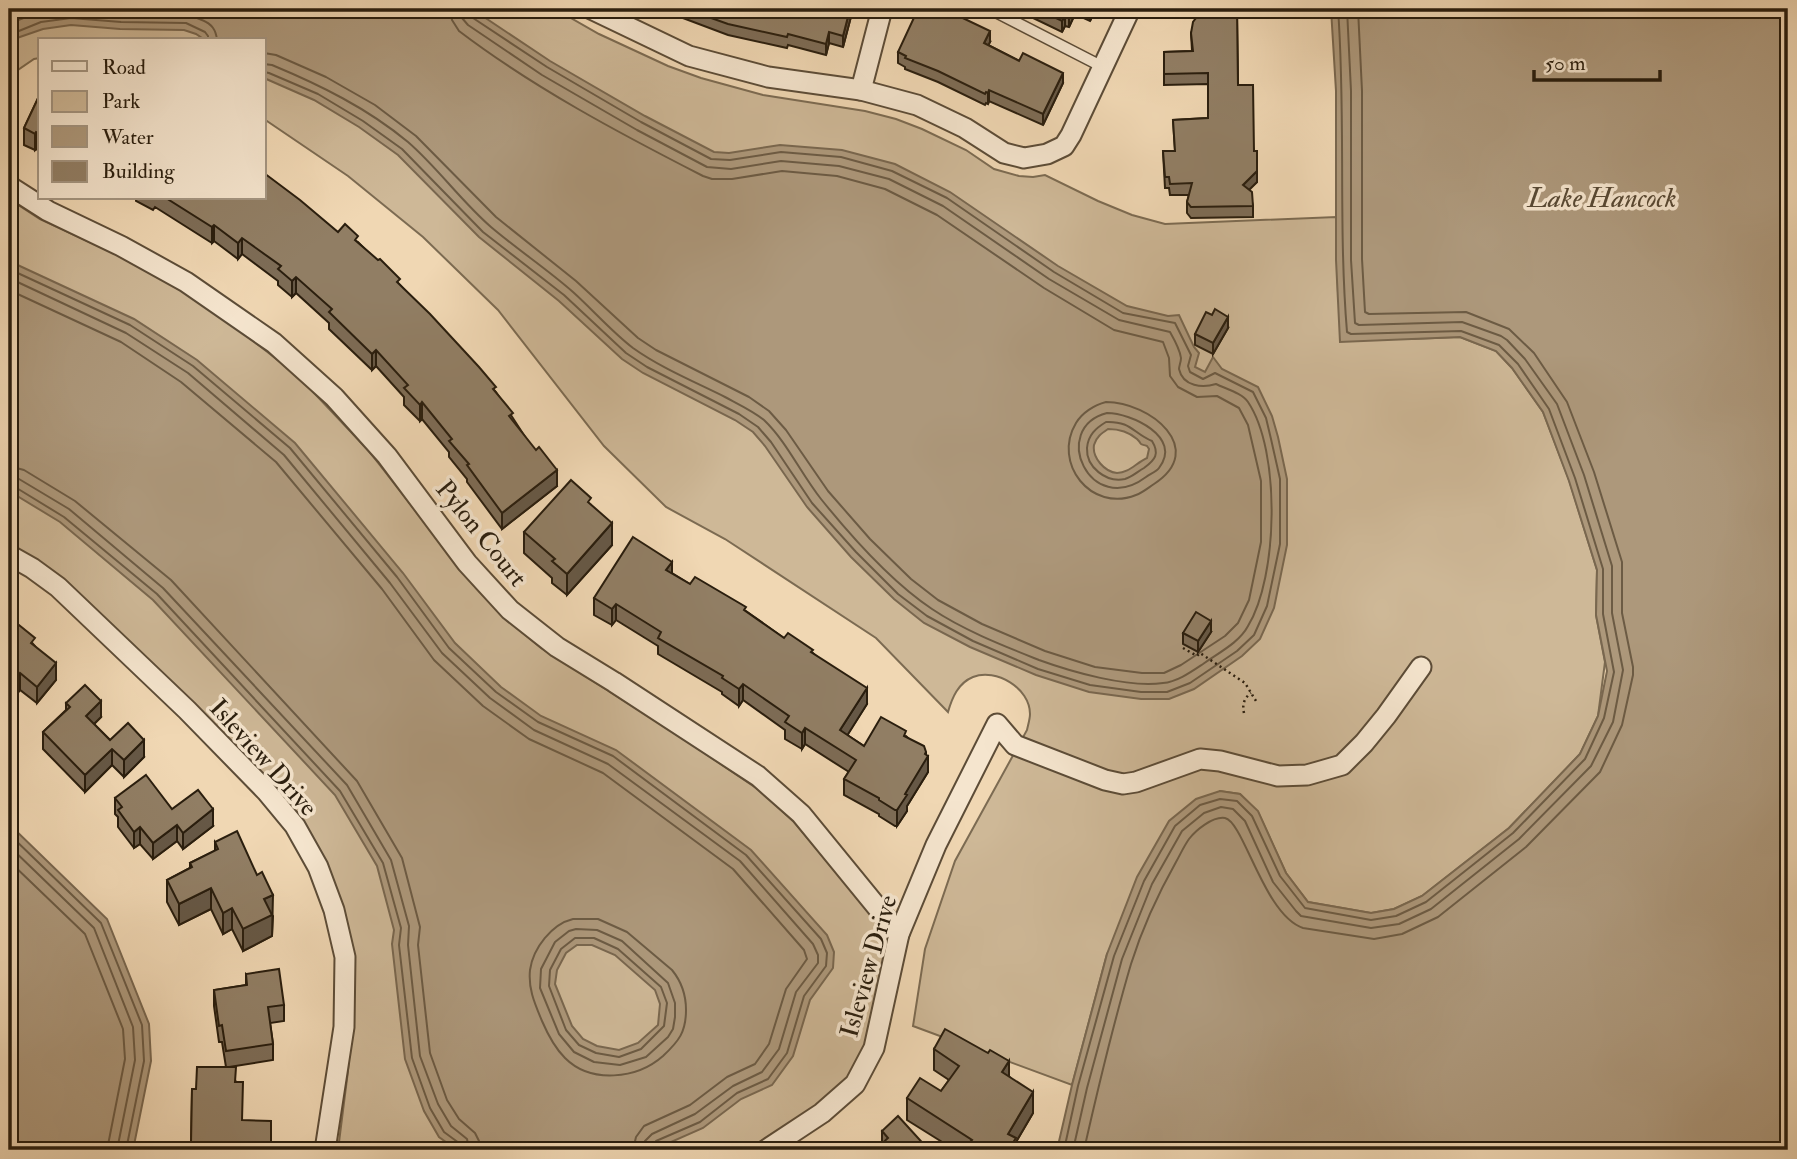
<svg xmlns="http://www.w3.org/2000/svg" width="1797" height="1159" viewBox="0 0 1797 1159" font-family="'IM FELL Double Pica',serif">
  <rect width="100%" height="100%" fill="#f0d7b3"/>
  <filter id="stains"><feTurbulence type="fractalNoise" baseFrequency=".00286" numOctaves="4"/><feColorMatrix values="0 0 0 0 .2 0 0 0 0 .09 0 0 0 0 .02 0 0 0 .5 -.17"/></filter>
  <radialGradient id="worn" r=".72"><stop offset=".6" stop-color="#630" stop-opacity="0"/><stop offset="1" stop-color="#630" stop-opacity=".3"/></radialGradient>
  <!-- green -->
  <g fill="#ceb897" stroke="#7c6b52" stroke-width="2">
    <path d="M9 9H555L599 34 668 66 701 78 763 95 865 111 896 119 922 129 966 150 994 169 1019 176 1033 177 1045 175 1098 201 1132 215 1165 224 1336 217 1338 293 1410 339 1460 337 1496 351 1512 368 1543 412 1569 480 1597 570 1596 615 1605 662 1598 716 1580 754 1509 828 1422 896 1394 909 1371 913 1308 902 1286 873 1258 812 1240 794 1220 791 1107 954 1072 1085 913 1026 925 949 955 861 1027 730C1028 725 1030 719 1030 714 1030 688 996 668 973 677 958 683 952 698 948 712L876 638 725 539 666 507 604 446 498 310 423 237 348 176 264 119V40H40V58L34 59 9 76Z"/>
    <polygon points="9,199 40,219 126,259 172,285 220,315 298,376 368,450 476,588 507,620 541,648 678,735 759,790 794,822 891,938 866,1052 842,1089 747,1150 338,1150 348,1071 355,988 353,959 323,861 22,552 9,545"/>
  </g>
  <!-- water -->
  <g fill="#ad987b" stroke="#79674f" stroke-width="2" fill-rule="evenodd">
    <path d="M9 9H472L550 61 645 116 714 152 729 153 780 145 842 150 895 164 950 192 1058 266 1127 306 1168 316 1179 315 1194 347 1199 353 1195 367 1205 372 1213 357 1222 369 1258 387 1272 416 1278 437 1287 479V545L1274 608 1260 639 1242 656 1194 689 1169 699H1141L1089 692 1036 675 970 647 924 623 894 599 851 557 807 507 765 446 753 432 735 420 643 373 622 359 559 301 479 237 398 155 359 127 314 100 264 78V40H205L196 34 184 30 120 29 71 25 43 29 17 38 9 43ZM1108 429C1119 429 1129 432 1137 439 1144 446 1137 443 1147 446L1149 449 1147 458C1136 463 1129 473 1117 473 1105 472 1092 458 1094 445 1096 437 1102 433 1108 429Z"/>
    <polygon points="1331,9 1788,9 1788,1150 1057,1150 1072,1085 1107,954 1137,877 1169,821 1196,799 1220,791 1240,794 1258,811 1286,873 1308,902 1371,913 1394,909 1422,896 1509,828 1580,754 1598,716 1607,671 1596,615 1597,570 1569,481 1543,412 1512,368 1496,351 1460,337 1340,342 1336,260 1336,91"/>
    <path d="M9 261 134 319 197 360 295 443 403 573 455 643 501 687 541 716 616 750 751 850 827 935 834 952 833 968 810 1000 793 1056 772 1085 741 1099 703 1128 653 1150H457L439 1137 424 1111 405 1059 392 944 394 930 377 866 335 795 153 600 60 522 9 491ZM577 945H592L615 955 655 990 660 1004 658 1025 638 1043 619 1050 597 1046 583 1039 572 1026 555 984 557 970 566 953Z"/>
    <polygon points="9,824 107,919 149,1024 151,1061 133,1150 9,1150"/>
  </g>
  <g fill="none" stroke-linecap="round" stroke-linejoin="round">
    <!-- shore -->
    <g stroke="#6c5b44" stroke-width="2">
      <path d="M9 24C19 20 29 15 40 13 67 7 94 12 121 14 146 15 180 9 202 20 212 24 216 30 217 40"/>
      <polyline points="9,35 41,22 71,18 121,22 186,23 205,32 208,36 208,40"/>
      <path d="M264 53 276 55 326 77 375 105 416 136 496 217 576 281 638 338 656 350 749 397 769 411 786 430 828 491 870 539 911 579 938 600 982 624 1045 651 1095 667 1142 673H1164L1181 665 1225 636 1238 623 1249 600 1261 542V481L1248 425 1239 408 1217 396 1197 397 1178 387 1170 376 1169 358 1163 342 1114 330 1044 288 937 215 885 189 837 176 782 171 732 179H712L703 176C619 133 534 88 459 31L452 20 450 9"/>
      <path d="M264 64 272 65C320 85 367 108 408 142 438 168 461 201 491 227 518 250 547 269 573 292 593 310 612 332 633 348 661 368 695 382 725 397 738 404 753 411 764 420 787 442 801 474 821 499 850 535 893 583 932 609 963 630 1004 646 1039 660 1072 672 1128 688 1163 683 1177 682 1191 672 1203 664 1218 653 1239 643 1248 626 1278 577 1281 451 1248 402 1242 393 1226 389 1216 384 1203 388 1183 387 1179 369 1179 366 1181 362 1181 358 1180 350 1174 339 1170 332L1119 320 1049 279 943 206 889 179 839 166 781 161 731 169 707 167 637 130 542 75 468 25 462 18 461 9"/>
      <polyline points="264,72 269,73 318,94 363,121 402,149 483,232 564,295 626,353 647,367 739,414 758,427 771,442 812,503 856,552 898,594 927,616 973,641 1038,669 1090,685 1141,692 1167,692 1190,683 1237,651 1254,635 1267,606 1280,544 1280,479 1271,439 1266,418 1253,392 1215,373 1203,379 1190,372 1188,366 1191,355 1175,323 1123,313 1054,272 947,198 892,171 841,157 781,152 730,160 711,159 641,122 547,67 473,18 470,13 470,9"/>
      <polyline points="9,269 130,325 193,366 290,448 397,577 449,648 496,692 538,722 613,756 746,855 821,939 827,953 826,966 804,996 787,1053 768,1079 737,1093 700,1122 656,1141 653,1145 653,1150"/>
      <polyline points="9,278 126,333 188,373 284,455 390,583 442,653 490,698 534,730 608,764 740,861 813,944 818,955 818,963 796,992 779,1049 762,1072 733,1086 695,1114 652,1134 645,1141 644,1150"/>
      <polyline points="9,290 121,342 181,382 276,462 382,589 434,660 483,706 529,739 603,773 733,869 804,950 807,959 786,989 769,1044 755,1064 727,1077 690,1105 644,1126 636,1137 633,1150"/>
      <path d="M1106 402C1150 402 1208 449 1154 484 1148 488 1142 493 1136 495 1091 513 1052 463 1076 423 1082 413 1094 405 1106 402Z"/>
      <path d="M1107 413C1131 413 1183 437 1159 468 1156 472 1150 474 1146 477 1090 519 1049 428 1107 413Z"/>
      <path d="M1106 422C1131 421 1133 433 1152 441 1160 454 1155 460 1144 468 1137 472 1132 477 1125 479 1106 483 1086 467 1087 448 1088 435 1096 428 1106 422Z"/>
      <polyline points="9,466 24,470 75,501 171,580 357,781 402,858 420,927 418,945 430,1053 447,1100 459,1119 475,1133 479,1141 480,1150"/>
      <polyline points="9,477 19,479 69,509 163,588 347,785 391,860 409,926 408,945 420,1056 438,1104 451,1126 467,1139 469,1150"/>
      <polyline points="9,486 15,487 64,517 157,594 340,791 383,863 401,928 399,945 412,1058 430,1108 444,1132 459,1143 460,1150"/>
      <polyline points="9,834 101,923 142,1025 144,1061 126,1150"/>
      <polyline points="9,846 94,928 133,1027 135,1060 117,1150"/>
      <polyline points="9,861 85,934 123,1029 125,1059 107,1150"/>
      <path d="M573 919H598L627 932 672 970C681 981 686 996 686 1010 686 1032 679 1041 663 1056 637 1079 591 1084 565 1058 554 1047 548 1035 542 1021 535 1004 528 989 530 970 533 948 552 924 573 919Z"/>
      <polygon points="576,929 597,930 622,941 668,983 675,1003 675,1017 673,1029 668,1037 646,1057 620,1065 594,1062 574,1052 559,1034 540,988 541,969 555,942 569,931"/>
      <polygon points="575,938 594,938 618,949 661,987 667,1003 664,1026 641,1049 619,1057 596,1053 579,1045 566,1030 549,986 550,970 561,949"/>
      <path d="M1064 1150 1078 1086 1114 956 1144 881 1175 826 1200 805 1220 799 1237 801 1252 816 1280 876 1305 908 1371 920 1396 916 1426 902 1513 833 1585 759 1604 718 1614 672 1603 614V569L1575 478 1549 409 1518 364 1499 345 1461 331 1351 334 1347 332C1338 224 1346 116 1338 9"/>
      <polyline points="1073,1150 1087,1088 1122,959 1152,884 1182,831 1204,813 1221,807 1233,809 1245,821 1273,882 1296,911 1301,916 1371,928 1399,924 1431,909 1519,839 1591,766 1613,722 1623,670 1612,613 1612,566 1584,475 1557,404 1525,359 1507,340 1501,336 1462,322 1359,325 1355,323 1351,260 1351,91 1347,9"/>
      <path d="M1084 1150C1098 1088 1113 1025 1131 964 1142 929 1158 894 1176 862 1180 855 1184 846 1189 839 1196 830 1213 816 1225 818 1244 822 1264 915 1303 928L1374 939 1402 934 1438 917 1526 847 1600 772 1622 725 1633 675V667L1622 613V562L1594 472 1567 402 1534 353 1509 329 1466 312 1369 314 1365 312 1362 259V91L1358 9"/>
    </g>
    <defs>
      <polyline id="service" points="990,9 1103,67"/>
      <g id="minor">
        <polyline points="591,9 689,56 768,77 861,90 917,105 965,128 1004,153 1024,158 1047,154 1064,146 1071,135 1130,9"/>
        <polyline points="861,90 882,9"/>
        <polyline points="9,186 48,211 121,246 186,282 274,343 334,397 387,456 467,563 510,610 557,647 614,682 758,776 801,814 899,934"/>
        <polyline points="9,555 32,568 58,587 187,710 266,791 295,826 318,867 334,910 345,957 344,1027 325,1150"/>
        <polyline points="766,1150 822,1113 855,1084 874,1048 899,934 936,845 997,724 1015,745 1105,780 1123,784 1136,782 1200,759 1220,761 1278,776 1307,775 1342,765 1364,743 1386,716 1421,667"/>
      </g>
    </defs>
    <!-- service casing -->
    <use href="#service" stroke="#5c4c37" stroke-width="13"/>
    <!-- minor casing -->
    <use href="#minor" stroke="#5c4c37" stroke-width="23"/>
    <!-- path -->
    <g stroke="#2a1e0e" stroke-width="2.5" stroke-dasharray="2 3.5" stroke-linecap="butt">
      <polyline points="1183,648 1197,656 1200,653 1245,683 1256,701"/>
      <path d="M1244 713C1242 705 1244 698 1251 693"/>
    </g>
    <!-- service -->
    <use href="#service" stroke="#f5e5ce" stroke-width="10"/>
    <!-- minor -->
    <use href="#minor" stroke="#f5e5ce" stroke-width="19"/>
  </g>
  <!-- wall -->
  <g fill="#7d6c56" stroke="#2a1e0e" stroke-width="2">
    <polygon points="659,9 853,9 843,47 829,43 826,55 788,45 787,48 728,35"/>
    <polygon points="1027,9 1096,9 1090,21 1075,14 1069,27 1065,26 1062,32 1027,15"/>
    <polygon points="1193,9 1266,9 1266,10 1237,11 1238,85 1254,151 1257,151 1257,182 1249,189 1253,206 1253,217 1191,218 1187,213 1187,202 1189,195 1170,195 1169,188 1165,188 1163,151 1175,151 1173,120 1208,118 1208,84 1164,85 1164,52 1192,51 1191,33 1201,12 1193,12"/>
    <polygon points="990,42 988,45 1063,83 1043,125 989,101 988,104 986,103 985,105 938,82 905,69 905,67 898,63 898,52"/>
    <polygon points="40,94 40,146 38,150 36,149 35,150 24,145 24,128"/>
    <polygon points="136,198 264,198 358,242 400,285 496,392 557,486 502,529 467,482 467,479 449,457 449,452 422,419 420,421 404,405 404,397 376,366 372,370 329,329 329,323 296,293 292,297 278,285 278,281 242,254 238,259 214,241 212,243 155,207 153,210 136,201"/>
    <polygon points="1228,328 1213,354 1195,345 1195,334"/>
    <polygon points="591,505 612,545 567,595 552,583 552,578 524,553 524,532"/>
    <polygon points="672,573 690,584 746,611 784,638 813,653 867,704 847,735 864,746 906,736 926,755 928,772 907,806 907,811 897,826 895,826 879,816 879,814 844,795 844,779 849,772 805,744 802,749 785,739 785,730 743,700 739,706 722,694 722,692 658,654 658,646 616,620 612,625 594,615 594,598"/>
    <polygon points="9,617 35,646 56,680 37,703 20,690 11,701 9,699"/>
    <polygon points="1211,632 1198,652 1183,644 1183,633"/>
    <polygon points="66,703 101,717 94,724 110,740 144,757 124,777 112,765 85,792 43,749 43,732 66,710"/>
    <polygon points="115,798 172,809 213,826 183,849 177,841 153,859 140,844 134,848 118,827 118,817 115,814"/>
    <polygon points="215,842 273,916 272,936 243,951 232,929 223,934 211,909 179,925 167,902 167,880 190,868 190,863 215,851"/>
    <polygon points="246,974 284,1005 284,1021 270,1023 273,1044 273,1060 229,1067 236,1082 242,1120 271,1150 191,1150 192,1089 196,1089 226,1067 222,1042 219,1042 214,1006 214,990 246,985"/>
    <polygon points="934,1049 1009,1076 1033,1113 1016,1142 1016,1150 955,1150 907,1120 907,1098 941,1091 949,1080 934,1070"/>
    <polygon points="882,1131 929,1150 882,1144"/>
  </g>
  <!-- shaded-wall -->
  <g fill="#665846" stroke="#2a1e0e" stroke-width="2">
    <polygon points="850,9 853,9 843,47 843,36"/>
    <polygon points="1073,9 1075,9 1075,14 1069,27 1069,16"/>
    <polygon points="1090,9 1096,9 1090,21"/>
    <polygon points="1065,15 1065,26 1062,32 1062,21"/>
    <polygon points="990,31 990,42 984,54 984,43"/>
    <polygon points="829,32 829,43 826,55 826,44"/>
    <polygon points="1063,73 1063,83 1043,125 1043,114"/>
    <polygon points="989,90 989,101 988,104 988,93"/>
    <polygon points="40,129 40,146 38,150 38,133"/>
    <polygon points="36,132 36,149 35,150 35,134"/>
    <polygon points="1257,171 1257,182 1243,196 1243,185"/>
    <polygon points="214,225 214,241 212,243 212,227"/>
    <polygon points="242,238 242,254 238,259 238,243"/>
    <polygon points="296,277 296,293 292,297 292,281"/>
    <polygon points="1228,317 1228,328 1213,354 1213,343"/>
    <polygon points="376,350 376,366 372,370 372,354"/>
    <polygon points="422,402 422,419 420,421 420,405"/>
    <polygon points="557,470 557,486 502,529 502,513"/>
    <polygon points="612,523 612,545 567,595 567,574"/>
    <polygon points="672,562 672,578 666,570"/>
    <polygon points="616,604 616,620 612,625 612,609"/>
    <polygon points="1211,621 1211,632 1198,652 1198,641"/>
    <polygon points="56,663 56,680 37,703 37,687"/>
    <polygon points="20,673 20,690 11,701 11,684"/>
    <polygon points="743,684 743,700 739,706 739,689"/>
    <polygon points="867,688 867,704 840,747 840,730"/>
    <polygon points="101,701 101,717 86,732 86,716"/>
    <polygon points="805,728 805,744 802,749 802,733"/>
    <polygon points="144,740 144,757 124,777 124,760"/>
    <polygon points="112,749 112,765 85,792 85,775"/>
    <polygon points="926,752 926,757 928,756 928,772 907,806 907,811 897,826 897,810"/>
    <polygon points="213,809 213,826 183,849 183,833"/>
    <polygon points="177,825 177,841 153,859 153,843"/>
    <polygon points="140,827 140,844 134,848 134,832"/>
    <polygon points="211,888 211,909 179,925 179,904"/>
    <polygon points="273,895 272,936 243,951 243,929 264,899"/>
    <polygon points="232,908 232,929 223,934 223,913"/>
    <polygon points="1009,1061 1009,1082 1002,1072"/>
    <polygon points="1033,1092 1033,1113 1016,1142 1016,1150 1008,1150 1008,1134"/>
  </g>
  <!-- building -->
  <g fill="#917e64" stroke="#2a1e0e" stroke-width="2">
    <polygon points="686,9 850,9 843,36 829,32 826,44 788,34 787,37 728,24"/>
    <polygon points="918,9 934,9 945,14 946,10 990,31 984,43 1019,61 1023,53 1063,73 1043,114 989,90 988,93 986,92 985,94 938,71 905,58 906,56 898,52"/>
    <polygon points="1037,9 1073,9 1069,16 1065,15 1062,21"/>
    <polygon points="1203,9 1237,9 1238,85 1253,85 1254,151 1257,151 1257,171 1243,185 1252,192 1253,206 1191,207 1187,202 1192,183 1170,184 1169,177 1165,177 1163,151 1175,151 1173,120 1208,118 1208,73 1164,74 1164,52 1193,51 1191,33 1193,22"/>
    <polygon points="40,94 40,129 38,133 36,132 35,134 24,128"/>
    <polygon points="264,173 300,200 338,232 345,224 358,236 355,240 378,260 380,259 400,279 397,282 430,314 479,367 496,387 493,389 513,413 509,416 536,450 539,447 557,470 502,513 467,465 469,464 449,441 452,439 422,402 420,405 404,388 408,385 376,350 372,354 329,312 332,309 296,277 292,281 278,269 281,266 242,238 238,243 214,225 212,227 166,198 264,198"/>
    <polygon points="1215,309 1228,317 1213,343 1195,334 1206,312 1212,315"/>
    <polygon points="571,480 591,498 588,502 612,523 567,574 552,561 555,559 524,532"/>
    <polygon points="633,537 672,562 666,570 690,584 695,577 746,607 744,610 784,638 788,633 813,650 811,652 867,688 840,730 864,746 881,717 906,731 904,736 924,746 926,752 925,754 928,756 905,794 907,795 897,810 895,810 879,800 879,798 844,779 856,760 805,728 802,733 785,722 789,716 743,684 739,689 722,678 723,676 658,638 661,632 616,604 612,609 594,598"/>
    <polygon points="1196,612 1211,621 1198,641 1183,633"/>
    <polygon points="9,617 35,638 31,643 56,663 37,687 20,673 11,684 9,682"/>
    <polygon points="85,685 101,701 86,716 110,740 128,723 144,740 124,760 112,749 85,775 43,732 70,707 66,703"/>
    <polygon points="146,775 172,809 198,790 213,809 183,833 177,825 153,843 140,827 134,832 118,810 122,807 115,798"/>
    <polygon points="237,831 257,875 262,872 273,895 264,899 272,915 243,929 232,908 223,913 211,888 179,904 167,880 192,867 190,863 218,849 215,842"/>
    <polygon points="279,969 284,1005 268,1007 273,1044 226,1051 222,1025 219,1026 214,990 247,985 246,974"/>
    <polygon points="945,1029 988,1053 990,1050 1009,1061 1002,1072 1033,1092 1008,1134 1016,1138 1008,1150 971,1150 972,1148 968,1144 972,1140 907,1098 920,1078 941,1091 959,1066 934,1049"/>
    <polygon points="197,1067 236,1067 235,1082 243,1082 242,1120 271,1121 271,1150 231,1150 231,1144 191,1143 192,1089 196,1089"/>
    <polygon points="898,1116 929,1150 875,1150 888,1138 882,1131"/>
  </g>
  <g text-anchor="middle" stroke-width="7" stroke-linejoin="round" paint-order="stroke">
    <!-- street labels -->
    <g font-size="26" fill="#2a1e0e" stroke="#f5e5ce">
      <text transform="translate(482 533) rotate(51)" y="9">Pylon Court</text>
      <text transform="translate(264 757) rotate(48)" y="9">Isleview Drive</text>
      <text transform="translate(868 966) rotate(-74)" y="9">Isleview Drive</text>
    </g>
    <!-- water labels -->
    <g font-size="28" font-style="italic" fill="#584934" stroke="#f5e5ce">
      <text x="1602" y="207">Lake Hancock</text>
    </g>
  </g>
  <!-- margin -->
  <rect width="1797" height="1159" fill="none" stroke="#f0d7b3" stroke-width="35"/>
  <rect x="10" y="10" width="1776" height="1138" fill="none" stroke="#2a1e0e" stroke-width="3.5"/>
  <rect x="18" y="18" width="1762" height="1124" fill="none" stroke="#2a1e0e" stroke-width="2"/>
  <!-- legend -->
  <rect x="38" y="38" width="228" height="161" fill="#f5e5ce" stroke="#a49581" stroke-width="2"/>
  <rect x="52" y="61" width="35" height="10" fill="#f5e5ce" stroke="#a49581" stroke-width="2"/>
  <text x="102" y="74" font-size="21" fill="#2a1e0e">Road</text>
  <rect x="52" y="91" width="35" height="21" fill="#ceb897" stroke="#a49581" stroke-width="2"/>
  <text x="102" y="108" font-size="21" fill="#2a1e0e">Park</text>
  <rect x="52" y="126" width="35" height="21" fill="#ad987b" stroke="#a49581" stroke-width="2"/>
  <text x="102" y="144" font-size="21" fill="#2a1e0e">Water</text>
  <rect x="52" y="161" width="35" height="21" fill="#917e64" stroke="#a49581" stroke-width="2"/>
  <text x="102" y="178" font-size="21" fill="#2a1e0e">Building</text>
  <!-- scale -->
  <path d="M1534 70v10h126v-10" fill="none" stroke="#2a1e0e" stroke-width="3.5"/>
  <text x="1545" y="70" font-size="21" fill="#2a1e0e" stroke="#f5e5ce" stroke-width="5" paint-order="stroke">50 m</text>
  <rect width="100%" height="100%" filter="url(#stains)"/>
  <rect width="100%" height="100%" fill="url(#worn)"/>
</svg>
